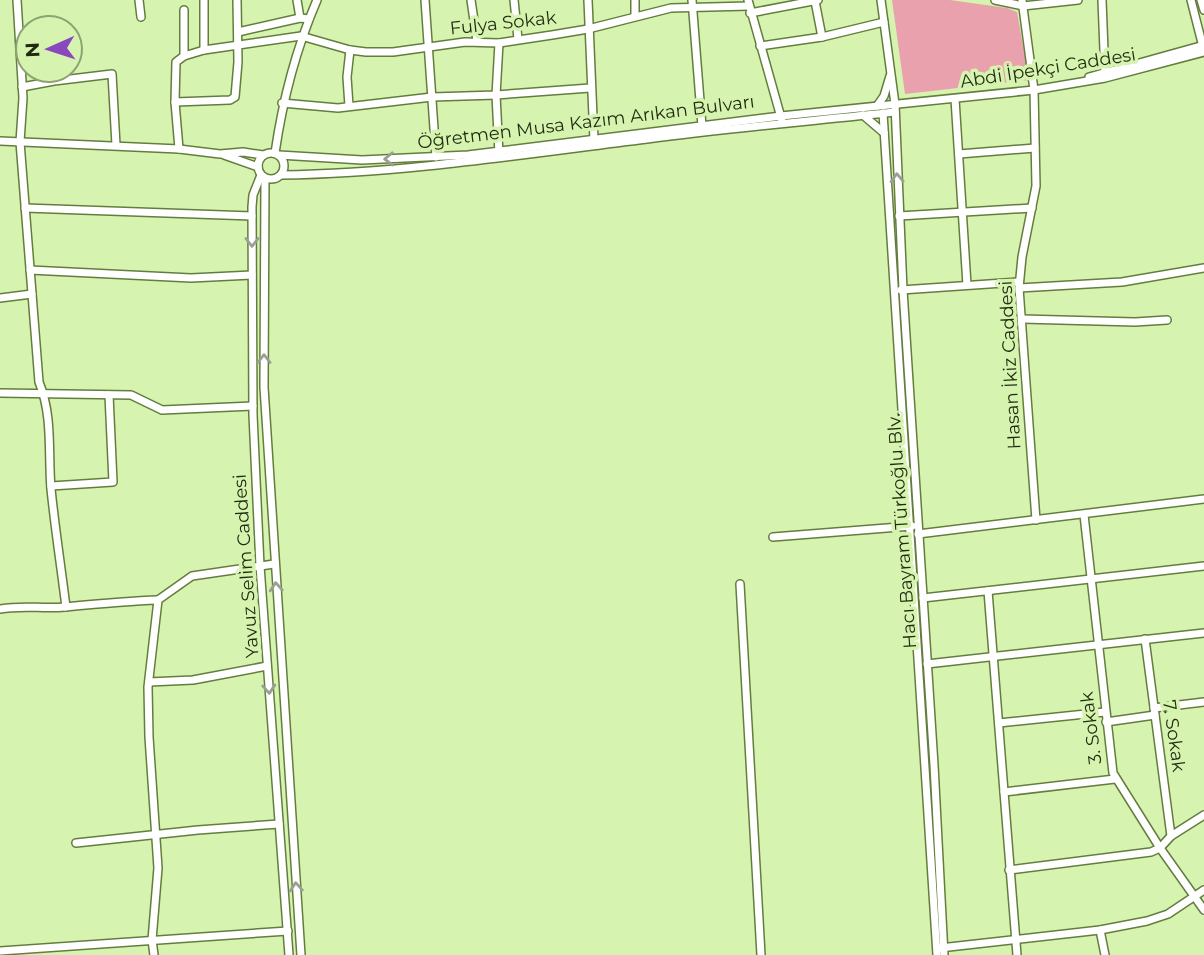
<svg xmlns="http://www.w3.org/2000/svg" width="1204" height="955" viewBox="0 0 1204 955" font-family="Montserrat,sans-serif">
  <rect width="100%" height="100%" fill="#d6f4b0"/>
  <!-- green -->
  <polygon fill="#eaa1ae" points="950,0 1007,8 1017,12 1029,80 905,94 892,0"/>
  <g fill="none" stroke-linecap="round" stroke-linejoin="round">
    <defs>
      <g id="minor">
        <path d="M17 0 23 98 20 142 39 382C53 416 48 453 51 489 55 528 61 567 66 607"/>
        <polyline points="139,0 141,17"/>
        <polyline points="204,0 204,50"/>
        <polyline points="297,0 300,18"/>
        <polyline points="425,0 436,157"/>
        <polyline points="471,0 477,41"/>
        <polyline points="514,0 518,39"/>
        <polyline points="588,0 594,140"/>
        <polyline points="692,0 702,126"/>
        <polyline points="748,0 782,121"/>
        <polyline points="881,0 895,104 903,290 934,765 944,955"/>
        <polyline points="995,0 1023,6 1078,0"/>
        <polyline points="1022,0 1034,90 1036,186 1022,257 1019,288 1036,520"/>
        <polyline points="1102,0 1105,76"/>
        <polyline points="1191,0 1203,47"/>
        <polyline points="1201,0 1204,10"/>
        <polyline points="815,1 822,37"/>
        <polyline points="750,13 818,0"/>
        <polyline points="635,16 635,0"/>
        <polyline points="238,32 300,18 309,19"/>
        <polyline points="499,43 496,95 499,154"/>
        <polyline points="760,46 822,37 884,22"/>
        <polyline points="184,56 184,10"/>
        <polyline points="1089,77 1204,45"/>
        <polyline points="22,87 54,81 112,74 116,145"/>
        <polyline points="955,99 967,285"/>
        <polyline points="175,102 230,100 235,97 238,62 237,0"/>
        <polyline points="282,103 338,108 432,97 496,95 590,88"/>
        <polyline points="349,106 347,77 350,50"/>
        <polyline points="877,106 884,96 890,76"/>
        <polyline points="883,113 937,955"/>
        <polyline points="863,115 884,133"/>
        <polyline points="0,141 179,149 220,154 243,152 263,155"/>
        <polyline points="179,149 175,102 176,62 184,56 204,50 301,36 350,50 366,52 393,52 465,42 499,43 552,35 588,29 671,8 749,6"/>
        <circle cx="271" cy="166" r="13"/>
        <path d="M275 153C283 98 295 51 317 0"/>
        <polyline points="959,154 1035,148"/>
        <polyline points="224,155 258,167"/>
        <polyline points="279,155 362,160 468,155 781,116 1034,90 1105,78 1204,52"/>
        <polyline points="261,175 253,195 252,207 253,415 260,566 289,955"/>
        <path d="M281 175C404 173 525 154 647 139 729 128 812 121 895 112"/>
        <polyline points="265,178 264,387 301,955"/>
        <polyline points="25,208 252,216"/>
        <polyline points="899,216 1032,208"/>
        <polyline points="30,270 191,278 252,275"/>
        <polyline points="1019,288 1122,282 1204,268"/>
        <polyline points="901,290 1019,282"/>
        <polyline points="0,298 32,294"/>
        <polyline points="1022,319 1135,322 1167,320"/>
        <polyline points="0,393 131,395 162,410 253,406"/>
        <polyline points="51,486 113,482 109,395"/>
        <polyline points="1084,515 1113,773 1160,848 1204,910"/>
        <polyline points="918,534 1204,499"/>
        <polyline points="773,537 912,526"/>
        <polyline points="740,584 761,955"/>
        <polyline points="988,591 1017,955"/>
        <polyline points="923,598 1204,566"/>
        <path d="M0 609C22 605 43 609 65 607 96 604 127 601 158 600"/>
        <polyline points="1145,639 1171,836"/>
        <polyline points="927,664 1204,633"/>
        <polyline points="149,682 193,680 267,666"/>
        <polyline points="1154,708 1204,702"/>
        <polyline points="1106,722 1155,715"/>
        <polyline points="999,723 1105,712"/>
        <polyline points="1004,792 1115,779"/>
        <polyline points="76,843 198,830 279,824"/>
        <polyline points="1009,870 1151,852 1160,848 1171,836 1204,815"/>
        <polyline points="1100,930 1105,955"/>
        <polyline points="940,948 1100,930 1147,921 1168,914 1204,890"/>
        <polyline points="0,951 288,931"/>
        <polyline points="154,955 152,940 158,868 149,737 148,687 158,600 192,576 274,564"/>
      </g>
    </defs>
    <!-- minor casing -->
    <use href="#minor" stroke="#647d3e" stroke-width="10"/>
    <!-- minor -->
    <use href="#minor" stroke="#fff" stroke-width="7"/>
  </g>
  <!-- one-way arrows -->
  <defs><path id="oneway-chevron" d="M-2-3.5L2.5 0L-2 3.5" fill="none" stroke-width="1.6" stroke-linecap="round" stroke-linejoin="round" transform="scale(1.75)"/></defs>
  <g stroke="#9a9f93">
    <use href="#oneway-chevron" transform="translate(389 159) rotate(178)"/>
    <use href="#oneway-chevron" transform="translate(897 178) rotate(-92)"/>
    <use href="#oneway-chevron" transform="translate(252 242) rotate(90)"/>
    <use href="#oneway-chevron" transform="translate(264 359) rotate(-90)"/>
    <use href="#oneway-chevron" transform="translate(276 587) rotate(-94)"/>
    <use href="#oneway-chevron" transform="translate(269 689) rotate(86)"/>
    <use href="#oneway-chevron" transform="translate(296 887) rotate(-94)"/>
  </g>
  <g text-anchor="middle" stroke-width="7" stroke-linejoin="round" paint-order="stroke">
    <!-- street labels -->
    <g font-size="18" fill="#1f2a0f" stroke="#d6f4b0">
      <text transform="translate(503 23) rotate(-6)" y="6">Fulya Sokak</text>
      <text transform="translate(1048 68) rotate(-9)" y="6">Abdi İpekçi Caddesi</text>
      <text transform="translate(586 122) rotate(-7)" y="6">Öğretmen Musa Kazım Arıkan Bulvarı</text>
      <text transform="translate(1010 365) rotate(-93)" y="6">Hasan İkiz Caddesi</text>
      <text transform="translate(902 531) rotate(-94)" y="6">Hacı Bayram Türkoğlu Blv.</text>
      <text transform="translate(246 566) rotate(-94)" y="6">Yavuz Selim Caddesi</text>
      <text transform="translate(1091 728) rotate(-97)" y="6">3. Sokak</text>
      <text transform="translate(1174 736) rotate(82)" y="6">7. Sokak</text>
    </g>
  </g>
  <!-- north arrow -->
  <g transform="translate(49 49) rotate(267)"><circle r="33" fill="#d6f4b0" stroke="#8da370" stroke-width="2"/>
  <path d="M0-5L12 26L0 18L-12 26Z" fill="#8a48bd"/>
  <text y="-10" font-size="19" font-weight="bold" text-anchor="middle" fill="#1f2a0f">N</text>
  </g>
</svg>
